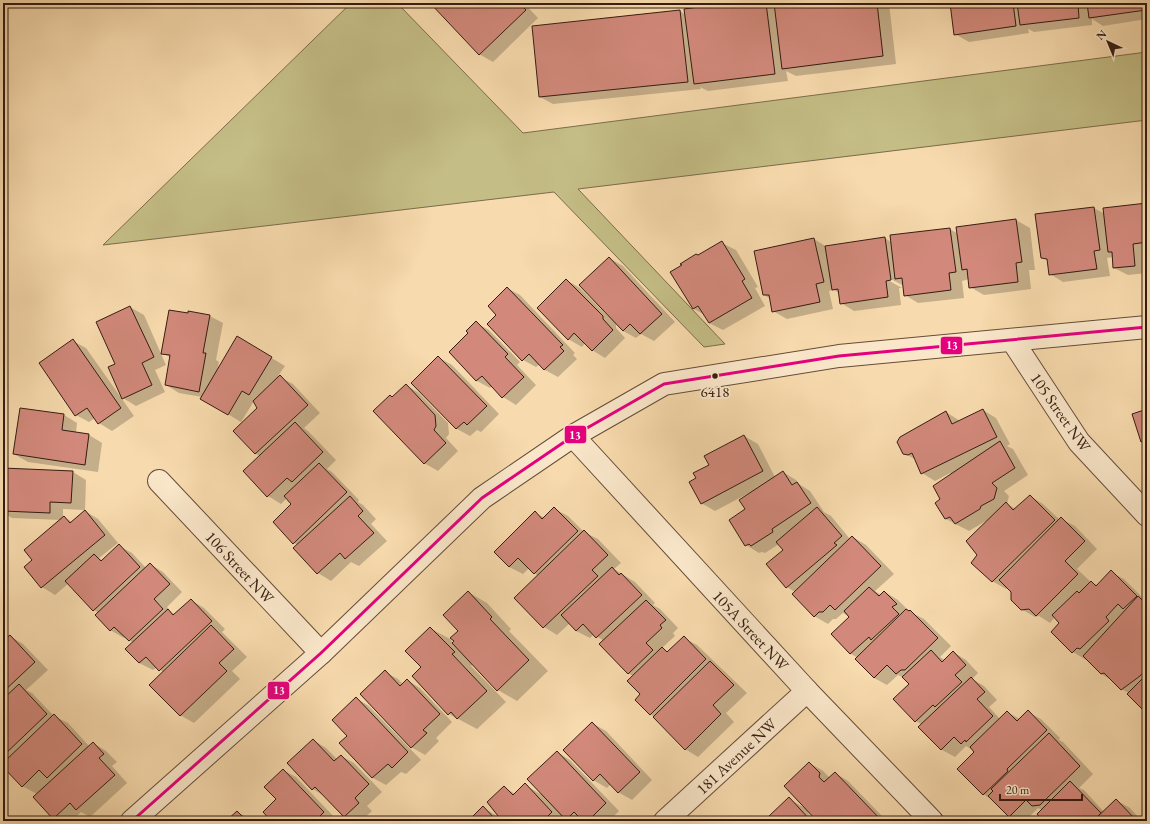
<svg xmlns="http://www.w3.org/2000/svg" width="1150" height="824" viewBox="0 0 1150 824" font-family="'EB Garamond',serif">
  <rect width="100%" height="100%" fill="#f7daad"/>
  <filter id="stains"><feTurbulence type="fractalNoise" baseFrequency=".005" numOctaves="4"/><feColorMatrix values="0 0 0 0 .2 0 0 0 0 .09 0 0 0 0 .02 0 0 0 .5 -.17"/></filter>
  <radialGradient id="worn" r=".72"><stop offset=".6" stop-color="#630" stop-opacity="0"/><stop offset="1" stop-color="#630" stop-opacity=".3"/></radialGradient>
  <!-- green -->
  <polygon fill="#c4bd85" stroke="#7c6c4b" points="351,3 397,3 523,133 1147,52 1147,120 578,189 725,344 704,347 554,192 103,245"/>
  <!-- shadow -->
  <g fill="#0003">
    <polygon points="431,3 524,3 538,18 493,62 479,54"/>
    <polygon points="735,3 771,3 775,5 775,3 889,3 896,64 796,76 786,71 788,81 708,91 700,87 701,89 553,104 540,97 680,11 686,15"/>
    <polygon points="951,3 1147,3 1147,19 1103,26 1092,19 1092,25 1034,32 1028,29 1029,33 969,42 955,34"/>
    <polygon points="1147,204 1147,251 1146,251 1147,273 1128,275 1114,268 1113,257 1107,258 1110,276 1063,282 1050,274 1048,261 1042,257 1094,208 1105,214"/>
    <polygon points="1016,220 1030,228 1035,270 1029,270 1031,289 984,295 970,287 969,279 962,281 964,298 918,303 905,295 904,286 887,277 886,279 902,288 899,288 901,305 854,311 841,303 839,293 834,290 829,291 833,309 787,319 773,311 771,299 764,295 814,239 827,247 885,238 891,242 950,229 958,234 958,228"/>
    <polygon points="722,243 736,250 758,287 755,288 765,306 723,330 709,323 705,315 694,309 699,256"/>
    <polygon points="609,258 623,266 675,322 654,341 641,334 636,338 623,331 616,322 616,328 625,338 605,358 592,350 585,343 582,347 568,339 566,280 580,288 608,316 609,315"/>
    <polygon points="507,288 520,295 575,353 573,355 577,359 558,377 545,370 540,364 536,367 523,360 498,315"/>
    <polygon points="130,307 144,315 166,365 155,370 165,392 136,406 123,398 116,365"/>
    <polygon points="210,316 223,323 216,360 219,362 217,371 238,338 285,366 278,376 293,384 320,413 304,428 308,431 336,460 327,469 332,472 359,500 358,502 363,505 376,519 371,524 387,541 359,566 351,562 331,581 318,573 298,545 294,543 293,504 287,498 281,504 268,496 260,456 256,454 234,431 258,408 254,401 241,422 201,398 202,397 179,393 166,385 171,358 162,353"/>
    <polygon points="476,323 489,330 520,362 517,365 536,385 516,405 503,397 493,386 490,388 477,381 450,352 469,334"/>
    <polygon points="73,341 86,348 134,416 112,431 99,423 95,418 89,422 76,415"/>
    <polygon points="438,357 452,365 499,414 481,432 477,430 470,436 457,429 412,383"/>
    <polygon points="406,385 419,393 448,423 449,434 446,438 458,451 438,471 424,463 393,398"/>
    <polygon points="983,410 996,418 1010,444 1007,446 1013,449 1028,475 1004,491 1009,496 1007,504 1016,509 1030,496 1043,504 1060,520 1061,519 1075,526 1097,549 1077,569 1091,582 1097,585 1111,572 1124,579 1147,602 1147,713 1129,693 1121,689 1112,680 1101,674 1087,658 1086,660 1073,652 1061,623 1055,617 1050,623 1039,616 1035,617 1021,609 1012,592 1008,587 1006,589 992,581 979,555 989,519 969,531 946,519 941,499 951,474 950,473 935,481 922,473 916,460 904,453 946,412 960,421"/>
    <polygon points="1147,410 1147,444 1142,441"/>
    <polygon points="64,415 77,423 76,433 89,435 102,443 98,472 28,462 14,454"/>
    <polygon points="744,436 758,444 775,477 783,472 796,480 799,484 810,491 824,512 831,516 850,539 853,537 866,545 894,574 875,591 881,595 885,592 898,600 910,612 924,619 951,646 940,657 945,660 953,652 966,660 978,673 972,679 984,686 997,700 989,707 1000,719 1007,712 1020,719 1028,712 1041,719 1060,738 1059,740 1063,742 1093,774 1079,788 1084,790 1104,812 1116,800 1130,808 1142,821 1039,821 1042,818 1042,810 1038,808 1025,821 1018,821 1009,816 994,801 983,794 976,752 966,746 955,757 942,750 920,727 922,725 916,721 894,699 910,684 904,678 898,675 887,685 874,678 858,658 851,654 832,634 850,617 843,613 836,619 833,619 828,624 814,616 795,592 787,587 767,565 784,550 779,544 765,553 762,552 759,553 746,545 747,510 749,493 715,511 701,503 697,478 710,465"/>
    <polygon points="3,469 73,472 86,480 85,510 63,509 63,519 64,517 72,522 85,511 98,519 118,543 99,558 103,561 119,546 132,553 146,568 150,564 163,572 182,592 167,607 171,612 176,615 191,600 204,608 225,629 222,632 247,657 232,671 240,679 194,723 180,715 163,672 157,667 153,670 139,663 126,649 133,643 125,636 124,638 110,630 99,613 94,610 69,583 55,595 42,587 34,561 61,520 12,518 3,513"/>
    <polygon points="555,509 568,516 584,532 598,539 621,563 614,569 635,582 655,603 653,605 660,609 678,628 673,633 675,636 662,648 669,652 684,638 697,645 747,693 726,713 734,722 698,757 685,749 654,717 636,700 642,694 633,676 628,673 604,641 594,634 590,638 576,631 570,623 557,635 544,627 516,598 538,576 529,568 523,574 509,567 535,513 545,518"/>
    <polygon points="468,592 487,603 511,629 509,631 548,671 517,701 498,690 473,664 471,666 506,702 477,729 449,714 423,667 430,628 450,639 453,643 459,631"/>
    <polygon points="10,636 23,644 48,670 26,690 32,693 54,716 68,723 89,746 93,743 106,751 117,762 112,766 127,783 90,817 81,812 72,821 60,821 54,818 37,794 22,786 3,765 3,640 4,641"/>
    <polygon points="385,672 398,679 403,684 407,680 420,688 452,722 436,738 439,741 425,755 411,747"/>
    <polygon points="356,698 369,706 421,760 406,774 401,772 386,785 373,778 340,743 348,736"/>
    <polygon points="592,723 606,731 652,780 632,800 618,792 611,784 607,788 593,780"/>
    <polygon points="313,740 326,748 337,759 341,756 354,763 382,792 367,806 372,811 361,821 352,821 344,816 324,796 313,789"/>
    <polygon points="557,752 570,760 619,811 609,821 569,821 566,819 564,821 469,821 483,808 499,817 504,787 515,794 525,785 542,795"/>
    <polygon points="809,763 822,770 830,778 835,773 848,781 887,821 819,821 810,812 808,813 816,821 773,821 789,799 805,808"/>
    <polygon points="283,770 296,777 337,820 273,821"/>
    <polygon points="237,812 251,819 252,821 228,821"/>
  </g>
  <!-- building -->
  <g fill="#d2897b" stroke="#351c11">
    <polygon points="430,3 519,3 526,10 479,55"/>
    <polygon points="728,3 766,3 775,74 694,84 684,9"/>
    <polygon points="774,3 877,3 883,56 782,69"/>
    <polygon points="950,3 1013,3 1016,26 954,35"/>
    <polygon points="1017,3 1078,3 1079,18 1020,25"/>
    <polygon points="1087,3 1145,3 1146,10 1089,18"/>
    <polygon points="680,10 688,82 539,97 532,26"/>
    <polygon points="1147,203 1147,242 1133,244 1135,266 1113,268 1112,252 1108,252 1103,208"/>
    <polygon points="1094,207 1100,250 1094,251 1097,269 1049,275 1047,259 1041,258 1035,214"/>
    <polygon points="1016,219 1022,262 1016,263 1018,282 969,288 967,269 962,270 956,227"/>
    <polygon points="950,228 956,272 949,273 951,290 904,296 902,278 895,279 890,235"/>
    <polygon points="885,237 891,280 886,281 888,297 840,304 838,289 832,290 825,246"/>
    <polygon points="814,238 824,282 816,284 820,302 772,312 769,295 763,295 754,251"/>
    <polygon points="722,241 745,279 742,281 752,298 709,323 698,306 693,309 670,272 682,265 680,264 696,254 698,255"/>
    <polygon points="609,257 662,314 640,334 630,324 623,331 579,285"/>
    <polygon points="566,279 603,316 603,319 613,330 592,351 574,333 568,340 537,308"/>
    <polygon points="507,287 563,345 560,347 564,351 544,370 529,354 522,361 487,324 496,315 488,306"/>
    <polygon points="130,306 154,357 142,363 152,385 122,399 108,367 115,364 96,322"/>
    <polygon points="169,310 188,313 188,311 210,315 203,353 206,353 199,392 165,385 170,355 161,354"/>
    <polygon points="476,321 508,354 505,357 524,377 502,398 482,376 476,381 449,352 468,333 466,331"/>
    <polygon points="237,336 272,357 249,395 242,391 228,415 200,399"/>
    <polygon points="73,339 121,408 98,424 87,408 75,416 39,363"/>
    <polygon points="438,356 487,406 467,425 464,422 456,429 411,383"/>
    <polygon points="280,375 308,405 255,454 233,431 257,408 253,401"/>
    <polygon points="406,384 435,415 436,426 434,430 446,443 424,464 373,411 390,395 392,397"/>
    <polygon points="20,408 64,414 62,430 89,434 85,465 13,454"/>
    <polygon points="983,409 997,437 921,474 912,453 908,455 903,454 897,442 900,437 946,411 952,424"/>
    <polygon points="1147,409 1147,440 1141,442 1132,414"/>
    <polygon points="295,422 323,452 292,482 287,478 267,497 243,471"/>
    <polygon points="744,435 763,471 701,504 689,482 696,478 693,473 709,465 704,456"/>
    <polygon points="1000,441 1015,468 992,483 997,488 994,499 981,506 980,509 955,524 950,517 945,519 935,503 940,499 933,486"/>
    <polygon points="319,463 347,492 293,544 273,522 291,504 284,496"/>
    <polygon points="3,468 73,471 71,503 50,502 50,513 3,511"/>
    <polygon points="783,471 792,485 797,482 811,503 772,529 773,532 751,546 749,544 745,546 729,520 745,509 739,500"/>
    <polygon points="1030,495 1055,520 992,582 971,563 977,555 966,541 1006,502 1013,510"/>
    <polygon points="350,496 363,511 358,516 374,533 345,559 340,553 317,574 293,548"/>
    <polygon points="554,507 578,531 534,574 518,558 509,567 494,552 535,511 542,519"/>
    <polygon points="817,507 842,536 834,543 837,545 786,588 766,564 783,550 776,542"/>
    <polygon points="85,510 105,535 41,588 24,567 32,560 24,550 64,516 70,523"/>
    <polygon points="1061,517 1085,541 1065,561 1078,574 1036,616 1029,609 1021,610 1011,600 1011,592 999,580"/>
    <polygon points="584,530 608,555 592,570 598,576 543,628 514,598"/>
    <polygon points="852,536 881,566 835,610 830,605 823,612 819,612 814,617 792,594"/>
    <polygon points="119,544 140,567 93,611 65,581 94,554 101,561"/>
    <polygon points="150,563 170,584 154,599 163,609 129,641 114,627 110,631 95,615"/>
    <polygon points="612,567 619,575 621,573 642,595 596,638 583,624 576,631 561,615"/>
    <polygon points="1111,570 1137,596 1123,609 1118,604 1106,617 1109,621 1080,649 1077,648 1072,653 1051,632 1059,623 1052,615 1077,591 1079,593 1091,581 1096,586"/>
    <polygon points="869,587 879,596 884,591 897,604 892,607 899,614 871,640 869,637 850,654 831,634 849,617 844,611"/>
    <polygon points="468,591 492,617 490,619 529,660 497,691 452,643 454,641 450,638 458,631 443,615"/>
    <polygon points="1138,596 1147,605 1147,638 1144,640 1147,643 1147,668 1140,676 1121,690 1104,673 1101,674 1083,656"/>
    <polygon points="191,599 212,621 159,671 146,657 139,663 125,649 168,609 173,615"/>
    <polygon points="646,600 666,620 660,625 662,628 646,643 653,650 628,674 599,644"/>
    <polygon points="906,609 909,611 910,610 938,638 905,670 901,670 896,674 887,665 874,678 855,659"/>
    <polygon points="211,625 234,649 219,663 227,671 180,716 149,685"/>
    <polygon points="430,627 455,652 452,654 487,691 457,719 451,712 448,715 412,676 421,667 405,651"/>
    <polygon points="10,635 35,662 3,692 3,641"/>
    <polygon points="684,636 706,659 650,715 635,700 640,694 627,681 662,647 667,652"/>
    <polygon points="931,650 942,662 953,651 966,665 955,675 962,682 935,707 933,705 915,722 893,699 909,684 902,677"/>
    <polygon points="710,661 734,685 713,705 721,714 685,750 653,717"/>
    <polygon points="385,670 400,686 407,679 440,714 423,730 427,733 411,748 360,694"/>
    <polygon points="1147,674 1147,714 1127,694"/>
    <polygon points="971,677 985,692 977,699 993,716 966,742 965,740 961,744 954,737 941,750 918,727"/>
    <polygon points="19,684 47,714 3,756 3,699"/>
    <polygon points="356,697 408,752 392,768 388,764 372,778 339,743 347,736 332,720"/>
    <polygon points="1028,710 1047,730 1007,769 1008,771 983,795 957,769 974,752 970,747 1007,711 1017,721"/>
    <polygon points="54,714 82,744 47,778 39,770 22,787 3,767 3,763"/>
    <polygon points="592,722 640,772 618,793 600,774 593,781 563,750"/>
    <polygon points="1049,733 1080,766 1040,805 1032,806 1026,800 1009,817 988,796 993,791 991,789"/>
    <polygon points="313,739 334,761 341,755 369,784 355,798 359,803 344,817 315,787 312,790 287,763"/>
    <polygon points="93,742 104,754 99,758 115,775 76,810 70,803 53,819 33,797"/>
    <polygon points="557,751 606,803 588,821 583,821 574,812 566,820 527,779"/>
    <polygon points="809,762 820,773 819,777 824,782 835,772 882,821 817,821 784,786"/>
    <polygon points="283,769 324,812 315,821 271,821 263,812 276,799 264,787"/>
    <polygon points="1070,781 1101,813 1093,821 1037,821 1040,818 1037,814"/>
    <polygon points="525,783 552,812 546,818 549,821 502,821 487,802 504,786 513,795"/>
    <polygon points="789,797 811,821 771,821 768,817"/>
    <polygon points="1116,799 1137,821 1093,821"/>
    <polygon points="483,806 495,819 496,818 499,821 468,821"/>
    <polygon points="237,811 247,821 226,821"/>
  </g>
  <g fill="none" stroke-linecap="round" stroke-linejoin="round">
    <defs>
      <g id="minor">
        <polyline points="1012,340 1079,442 1147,515"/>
        <polyline points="573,436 807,691 932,821"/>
        <polyline points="159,481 321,653"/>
        <polyline points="665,821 807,691"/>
      </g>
      <polyline id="tertiary" points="132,821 321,653 482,498 573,436 664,384 839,356 1147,327"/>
    </defs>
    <!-- minor casing -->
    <use href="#minor" stroke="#664c38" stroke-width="24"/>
    <!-- tertiary casing -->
    <use href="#tertiary" stroke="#664c38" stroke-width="24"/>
    <!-- minor -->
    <use href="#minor" stroke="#fae7ca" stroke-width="22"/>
    <!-- tertiary -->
    <use href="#tertiary" stroke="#fae7ca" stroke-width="22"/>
    <defs>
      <polyline id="bus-1" points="132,821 321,653 482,498 573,436 664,384 839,356 1147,327"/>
    </defs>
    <!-- bus-1 casing -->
    <use href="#bus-1" stroke="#fae7ca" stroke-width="6"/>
    <!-- bus-1 -->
    <use href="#bus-1" stroke="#e5007d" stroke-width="3"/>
  </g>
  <!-- markers -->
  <circle fill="#351c11" stroke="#fae7ca" stroke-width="1.5" cx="715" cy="376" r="3.5"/>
  <g text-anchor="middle" stroke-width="3.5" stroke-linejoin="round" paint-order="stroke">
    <!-- bus labels -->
    <g font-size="15" fill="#351c11" stroke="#fae7ca">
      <text x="715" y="397">6418</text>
    </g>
    <!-- street labels -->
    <g font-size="16" fill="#351c11" stroke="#fae7ca">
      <text transform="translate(1061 412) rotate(55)" y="6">105 Street NW</text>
      <text transform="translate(240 567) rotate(47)" y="6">106 Street NW</text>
      <text transform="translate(751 630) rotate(47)" y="6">105A Street NW</text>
      <text transform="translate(736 756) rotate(-43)" y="6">181 Avenue NW</text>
    </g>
  </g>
  <g stroke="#fae7ca" stroke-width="1.5">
    <rect x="940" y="336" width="23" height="19" rx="4" fill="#e5007d"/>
    <rect x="564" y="425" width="23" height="19" rx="4" fill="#e5007d"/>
    <rect x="267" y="681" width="23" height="19" rx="4" fill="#e5007d"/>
  </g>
  <g font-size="11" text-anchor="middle" font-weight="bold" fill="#fff">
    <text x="952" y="349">13</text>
    <text x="575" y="439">13</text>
    <text x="279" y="694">13</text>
  </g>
  <!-- margin -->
  <rect width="1150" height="824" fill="none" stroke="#f7daad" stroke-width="16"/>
  <rect x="4" y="4" width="1142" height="816" fill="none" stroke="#351c11" stroke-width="2"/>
  <rect x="8" y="8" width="1134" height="808" fill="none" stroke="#351c11"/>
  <!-- north arrow -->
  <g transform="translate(1108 42) rotate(316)" stroke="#fae7ca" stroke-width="3" paint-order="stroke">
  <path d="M0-3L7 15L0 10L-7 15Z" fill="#351c11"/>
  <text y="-6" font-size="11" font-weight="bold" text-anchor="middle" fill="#351c11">N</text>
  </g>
  <!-- scale -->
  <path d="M1000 794v6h82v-6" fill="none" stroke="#351c11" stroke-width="2"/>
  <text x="1006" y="794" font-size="12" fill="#351c11" stroke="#fae7ca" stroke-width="3" paint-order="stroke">20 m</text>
  <rect width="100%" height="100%" filter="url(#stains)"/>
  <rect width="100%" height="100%" fill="url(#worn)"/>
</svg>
